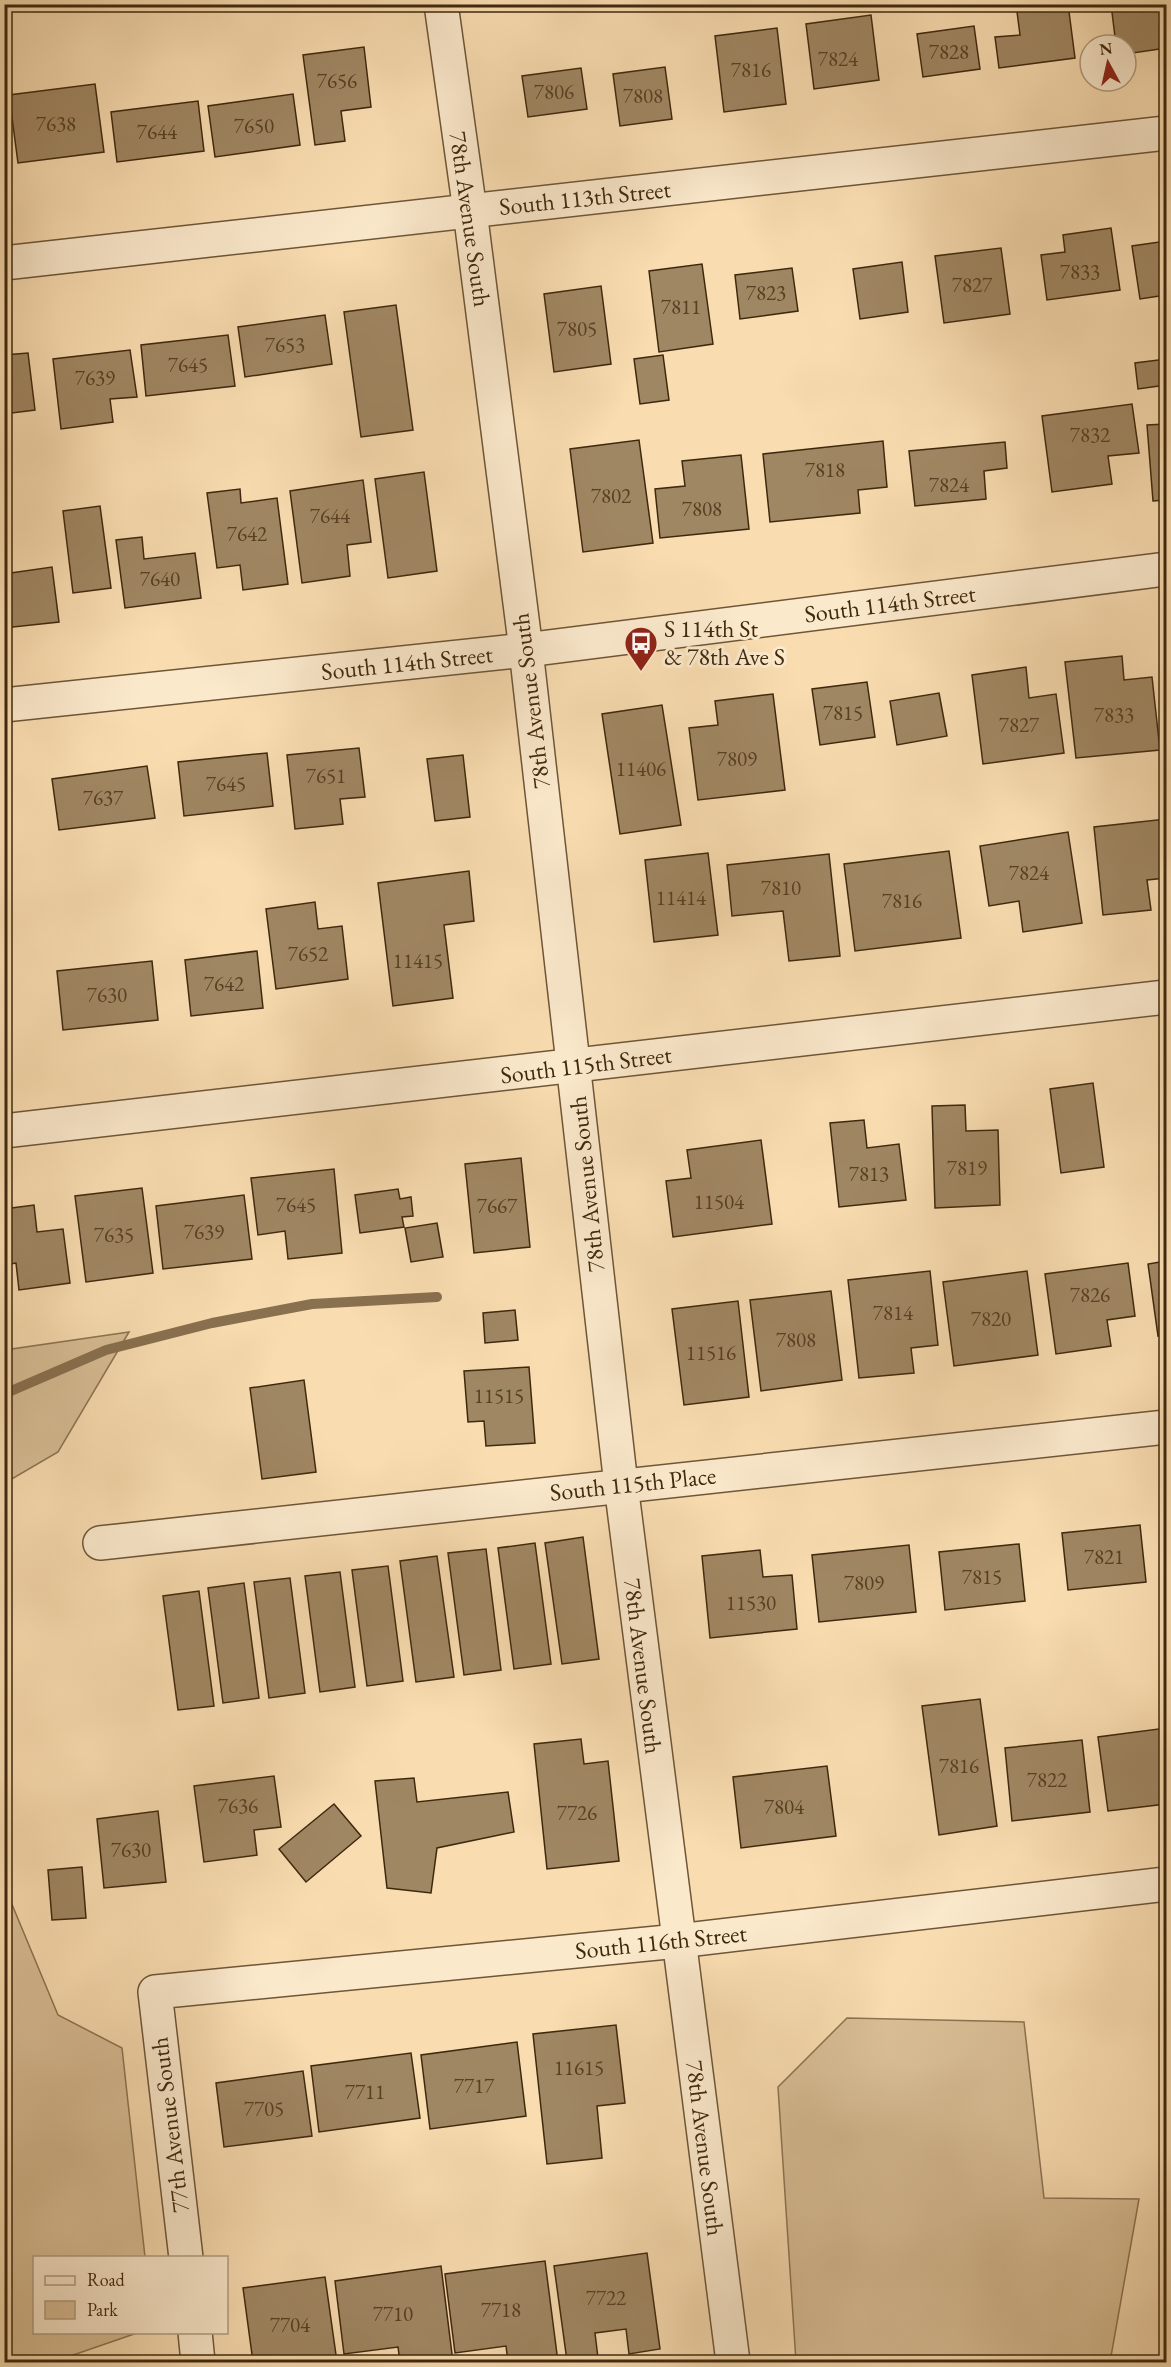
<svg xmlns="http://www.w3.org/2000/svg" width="1171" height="2367" viewBox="0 0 1171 2367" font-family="'EB Garamond',serif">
  <rect width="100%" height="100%" fill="#f9ddb1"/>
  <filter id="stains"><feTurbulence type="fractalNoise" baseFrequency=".00333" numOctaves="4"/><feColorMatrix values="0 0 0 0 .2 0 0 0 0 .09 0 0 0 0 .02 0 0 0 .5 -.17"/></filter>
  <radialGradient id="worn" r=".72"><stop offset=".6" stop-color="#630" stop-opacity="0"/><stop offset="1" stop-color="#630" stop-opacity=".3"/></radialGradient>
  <!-- green -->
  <g fill="#d9be95" stroke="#8c7452" stroke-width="1.5">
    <polygon points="129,1332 58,1452 5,1483 5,1350"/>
    <polygon points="4,1864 11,1902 58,2015 122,2048 145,2257 34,2258 34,2332 137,2333 53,2362 5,2362"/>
    <polygon points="847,2018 1024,2022 1044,2198 1139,2199 1110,2362 796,2362 778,2087"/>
  </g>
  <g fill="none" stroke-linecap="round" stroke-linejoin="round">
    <!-- stream -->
    <polyline stroke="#89704f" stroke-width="10" points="4,1394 106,1350 212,1323 312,1304 437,1297"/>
  </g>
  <!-- building -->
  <g fill="#a08763" stroke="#3f290e" stroke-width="1.5">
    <polygon points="1016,4 1068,4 1075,58 999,68 995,37 1020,35"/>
    <polygon points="1111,4 1161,4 1166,48 1126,54 1126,45 1116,45"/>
    <polygon points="871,15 879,80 814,89 806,24"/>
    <polygon points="974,26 980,69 923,77 917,34"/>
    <polygon points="777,28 786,104 724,112 715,36"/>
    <polygon points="364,47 371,107 341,111 345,141 315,145 303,55"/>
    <polygon points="665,67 672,119 620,126 613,74"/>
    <polygon points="581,68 587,109 528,117 522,76"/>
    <polygon points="95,84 104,152 18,163 9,95"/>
    <polygon points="293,94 300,145 215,157 208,106"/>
    <polygon points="198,101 204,151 117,162 111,112"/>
    <polygon points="1111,228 1120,290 1047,300 1041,255 1065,252 1063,235"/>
    <polygon points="1166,241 1166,295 1140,299 1132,246"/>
    <polygon points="1001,248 1010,314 944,323 935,256"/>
    <polygon points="902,262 908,312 860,319 853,269"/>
    <polygon points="702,264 713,344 659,352 649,271"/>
    <polygon points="792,268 798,311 740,319 735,275"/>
    <polygon points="601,286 611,364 554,372 544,294"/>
    <polygon points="396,305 413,430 361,437 344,312"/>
    <polygon points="325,315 332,364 245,377 238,327"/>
    <polygon points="228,335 235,386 146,396 141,345"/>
    <polygon points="130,350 137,397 110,399 113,422 61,429 53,359"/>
    <polygon points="28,353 35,410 4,414 4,355"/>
    <polygon points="663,355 669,400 640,404 634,359"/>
    <polygon points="1166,359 1166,385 1138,389 1135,363"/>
    <polygon points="1132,404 1139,453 1108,456 1112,484 1052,492 1042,416"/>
    <polygon points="1166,424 1166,500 1153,501 1147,425"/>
    <polygon points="639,440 653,543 583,552 570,449"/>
    <polygon points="883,441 887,487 858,490 860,513 770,522 763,454"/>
    <polygon points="1005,442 1007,468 984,471 986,499 915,506 909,451"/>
    <polygon points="741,455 749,529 660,538 655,489 685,486 682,461"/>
    <polygon points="424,472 437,571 388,578 375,479"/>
    <polygon points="363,480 371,542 347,545 350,576 302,583 290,491"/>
    <polygon points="240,489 241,503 277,498 288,584 243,590 240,565 217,568 207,493"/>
    <polygon points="100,506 111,588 73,593 63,511"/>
    <polygon points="142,537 144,559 195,553 201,598 125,608 116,540"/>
    <polygon points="52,567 59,622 4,628 4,574"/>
    <polygon points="1122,656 1124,680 1152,677 1160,750 1076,758 1065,662"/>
    <polygon points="1026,667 1029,698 1056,694 1064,753 983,764 972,675"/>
    <polygon points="867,682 875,737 820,745 812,689"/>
    <polygon points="939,693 947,736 897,745 890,701"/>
    <polygon points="773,694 785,790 698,800 689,728 718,725 715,701"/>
    <polygon points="662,705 681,825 620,834 602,714"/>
    <polygon points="359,748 365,797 340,799 343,824 295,829 287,755"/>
    <polygon points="267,753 273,806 184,816 178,762"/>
    <polygon points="463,755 470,817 435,821 427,759"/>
    <polygon points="147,766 155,818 59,830 52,779"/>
    <polygon points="1166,819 1166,878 1147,880 1151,910 1103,915 1094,827"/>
    <polygon points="1068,832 1082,923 1023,932 1019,901 989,906 980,846"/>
    <polygon points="949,851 961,938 855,951 844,864"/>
    <polygon points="708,853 718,935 654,942 645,860"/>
    <polygon points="829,854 840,956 789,961 783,911 732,916 727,865"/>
    <polygon points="469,871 474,921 444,925 453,998 393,1006 378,883"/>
    <polygon points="315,902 318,929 342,926 348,979 276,989 266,909"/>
    <polygon points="257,951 263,1008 191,1016 185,960"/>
    <polygon points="152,961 158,1020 63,1030 57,971"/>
    <polygon points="1093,1083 1104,1167 1061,1173 1050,1089"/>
    <polygon points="965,1105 966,1131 998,1130 1000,1205 935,1208 932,1106"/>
    <polygon points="864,1120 867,1148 899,1144 906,1200 839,1207 830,1123"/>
    <polygon points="761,1140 772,1224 673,1237 666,1181 691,1178 687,1150"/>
    <polygon points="521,1158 530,1247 474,1253 465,1164"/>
    <polygon points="334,1169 342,1253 288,1259 285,1231 258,1235 251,1178"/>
    <polygon points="142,1188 153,1273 86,1282 75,1196"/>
    <polygon points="398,1189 400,1199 411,1197 413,1216 402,1217 404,1227 360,1233 355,1195"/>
    <polygon points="244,1195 252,1259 163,1269 156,1206"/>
    <polygon points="34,1205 37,1232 63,1229 70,1283 19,1290 16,1263 4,1265 4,1209"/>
    <polygon points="437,1223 443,1257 411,1262 405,1228"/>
    <polygon points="1166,1261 1166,1334 1158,1336 1148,1264"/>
    <polygon points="1128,1263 1135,1316 1107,1320 1111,1346 1056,1354 1045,1274"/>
    <polygon points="930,1271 938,1345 911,1348 914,1373 859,1378 848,1280"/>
    <polygon points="1027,1271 1038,1355 954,1366 943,1282"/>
    <polygon points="831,1291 842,1380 761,1391 750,1300"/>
    <polygon points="738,1301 749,1397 684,1405 672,1309"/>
    <polygon points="515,1310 518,1340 485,1343 483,1313"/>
    <polygon points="529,1367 535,1443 486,1446 484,1421 468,1422 464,1371"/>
    <polygon points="304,1380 316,1472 262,1479 250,1388"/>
    <polygon points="1140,1525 1146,1582 1068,1590 1062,1533"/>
    <polygon points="583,1537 599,1659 562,1664 545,1543"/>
    <polygon points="535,1543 551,1664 514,1669 498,1548"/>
    <polygon points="1019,1544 1025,1601 945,1610 939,1552"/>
    <polygon points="909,1545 916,1612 819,1622 812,1555"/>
    <polygon points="486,1549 501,1670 464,1675 448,1553"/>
    <polygon points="760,1550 763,1577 792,1575 797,1629 710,1638 702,1556"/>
    <polygon points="437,1556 454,1677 416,1682 400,1561"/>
    <polygon points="388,1566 403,1681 367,1686 352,1570"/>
    <polygon points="340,1572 355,1687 320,1692 305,1576"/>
    <polygon points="290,1578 305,1693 269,1698 254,1582"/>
    <polygon points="244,1583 259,1698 223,1703 208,1588"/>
    <polygon points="199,1591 214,1706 178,1710 163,1596"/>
    <polygon points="980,1699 997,1826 939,1835 922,1706"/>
    <polygon points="1166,1728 1166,1804 1108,1811 1098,1737"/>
    <polygon points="581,1739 584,1764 608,1761 619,1861 547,1869 534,1744"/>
    <polygon points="1082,1740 1090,1812 1012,1821 1005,1748"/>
    <polygon points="827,1766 836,1836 741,1848 733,1777"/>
    <polygon points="274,1776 281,1827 254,1830 257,1855 204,1862 194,1786"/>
    <polygon points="414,1778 417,1802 508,1792 514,1832 437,1848 431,1893 387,1888 375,1781"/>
    <polygon points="334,1804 361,1836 306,1882 279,1849"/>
    <polygon points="158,1811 166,1882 104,1888 97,1819"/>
    <polygon points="82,1867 86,1918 52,1920 48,1870"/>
    <polygon points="616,2025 625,2103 597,2106 602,2158 547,2164 533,2034"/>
    <polygon points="517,2042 526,2116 430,2129 421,2055"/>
    <polygon points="411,2053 420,2118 319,2132 311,2066"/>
    <polygon points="303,2071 312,2136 224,2147 216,2083"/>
    <polygon points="647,2253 660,2349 629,2354 626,2329 595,2333 598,2358 567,2361 554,2266"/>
    <polygon points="545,2261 558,2362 508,2362 506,2346 455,2353 445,2274"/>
    <polygon points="441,2266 453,2362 400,2362 398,2347 344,2354 335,2281"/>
    <polygon points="325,2277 337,2362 253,2362 243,2288"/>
  </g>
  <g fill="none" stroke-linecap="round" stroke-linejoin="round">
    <defs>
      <g id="minor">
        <polyline points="4,263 1166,133"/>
        <polyline points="4,705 526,650 1166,569"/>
        <polyline points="4,1131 1166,997"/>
        <polyline points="100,1543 1166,1427"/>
        <polyline points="186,2258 155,1992 678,1941 1166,1884"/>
        <polyline points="195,2332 198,2362"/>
      </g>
      <polyline id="tertiary" points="441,4 470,211 526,650 621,1485 733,2362"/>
    </defs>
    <!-- minor casing -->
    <use href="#minor" stroke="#6e5637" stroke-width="36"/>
    <!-- tertiary casing -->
    <use href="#tertiary" stroke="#6e5637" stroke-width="36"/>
    <!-- minor -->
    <use href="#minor" stroke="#fbe9cc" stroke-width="33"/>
    <!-- tertiary -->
    <use href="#tertiary" stroke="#fbe9cc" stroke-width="33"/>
  </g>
  <!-- icons -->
  <defs>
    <symbol id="bus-pin" viewBox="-11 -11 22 30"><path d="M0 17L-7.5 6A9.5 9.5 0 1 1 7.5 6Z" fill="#8f2418" stroke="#fbe9cc"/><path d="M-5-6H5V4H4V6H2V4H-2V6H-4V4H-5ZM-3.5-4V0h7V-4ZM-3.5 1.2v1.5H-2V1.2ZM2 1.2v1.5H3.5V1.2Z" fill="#fff"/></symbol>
  </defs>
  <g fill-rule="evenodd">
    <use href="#bus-pin" x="622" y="624" width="38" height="52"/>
  </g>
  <g text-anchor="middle" stroke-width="6" stroke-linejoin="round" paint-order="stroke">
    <!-- number labels -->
    <g font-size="21" fill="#574023">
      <text x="949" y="59">7828</text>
      <text x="838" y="66">7824</text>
      <text x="751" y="77">7816</text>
      <text x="337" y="88">7656</text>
      <text x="554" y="99">7806</text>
      <text x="643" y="103">7808</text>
      <text x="56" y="131">7638</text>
      <text x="254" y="133">7650</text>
      <text x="157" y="139">7644</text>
      <text x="1080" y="279">7833</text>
      <text x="972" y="292">7827</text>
      <text x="766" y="300">7823</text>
      <text x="681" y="314">7811</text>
      <text x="577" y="336">7805</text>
      <text x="285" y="352">7653</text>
      <text x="188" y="372">7645</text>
      <text x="95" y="385">7639</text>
      <text x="1090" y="442">7832</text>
      <text x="825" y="477">7818</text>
      <text x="949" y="492">7824</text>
      <text x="611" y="503">7802</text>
      <text x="702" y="516">7808</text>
      <text x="330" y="523">7644</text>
      <text x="247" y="541">7642</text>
      <text x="160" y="586">7640</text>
      <text x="843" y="720">7815</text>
      <text x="1114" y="722">7833</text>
      <text x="1019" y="732">7827</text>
      <text x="737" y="766">7809</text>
      <text x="641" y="776">11406</text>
      <text x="326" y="783">7651</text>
      <text x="226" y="791">7645</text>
      <text x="103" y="805">7637</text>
      <text x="1029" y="880">7824</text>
      <text x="781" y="895">7810</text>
      <text x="681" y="905">11414</text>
      <text x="902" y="908">7816</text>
      <text x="308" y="961">7652</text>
      <text x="418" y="968">11415</text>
      <text x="224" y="991">7642</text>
      <text x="107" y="1002">7630</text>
      <text x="967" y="1175">7819</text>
      <text x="869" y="1181">7813</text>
      <text x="719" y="1209">11504</text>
      <text x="296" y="1212">7645</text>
      <text x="497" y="1213">7667</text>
      <text x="204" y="1239">7639</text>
      <text x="114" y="1242">7635</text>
      <text x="1090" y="1302">7826</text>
      <text x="893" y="1320">7814</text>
      <text x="991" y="1326">7820</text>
      <text x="796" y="1347">7808</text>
      <text x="711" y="1360">11516</text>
      <text x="499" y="1403">11515</text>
      <text x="1104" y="1564">7821</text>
      <text x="982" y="1584">7815</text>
      <text x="864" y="1590">7809</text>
      <text x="751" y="1610">11530</text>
      <text x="959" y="1773">7816</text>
      <text x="1047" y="1787">7822</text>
      <text x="238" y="1813">7636</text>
      <text x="784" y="1814">7804</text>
      <text x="577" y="1820">7726</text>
      <text x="131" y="1857">7630</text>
      <text x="579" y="2075">11615</text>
      <text x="474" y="2093">7717</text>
      <text x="365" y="2099">7711</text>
      <text x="264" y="2116">7705</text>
      <text x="606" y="2305">7722</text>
      <text x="501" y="2317">7718</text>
      <text x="393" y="2321">7710</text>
      <text x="290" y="2332">7704</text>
    </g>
    <!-- street labels -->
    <g font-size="24" fill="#3f290e" stroke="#fbe9cc">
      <text transform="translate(585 198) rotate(-6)" y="8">South 113th Street</text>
      <text transform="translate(470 219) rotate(82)" y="8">78th Avenue South</text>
      <text transform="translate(890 604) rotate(-7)" y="8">South 114th Street</text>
      <text transform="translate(407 663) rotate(-6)" y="8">South 114th Street</text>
      <text transform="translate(531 701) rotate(-97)" y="8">78th Avenue South</text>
      <text transform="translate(586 1065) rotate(-7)" y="8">South 115th Street</text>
      <text transform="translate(587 1184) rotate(-96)" y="8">78th Avenue South</text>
      <text transform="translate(633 1484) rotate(-6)" y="8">South 115th Place</text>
      <text transform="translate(643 1666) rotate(83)" y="8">78th Avenue South</text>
      <text transform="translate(661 1942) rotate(-6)" y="8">South 116th Street</text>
      <text transform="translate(170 2125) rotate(-97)" y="8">77th Avenue South</text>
      <text transform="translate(705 2148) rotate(83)" y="8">78th Avenue South</text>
    </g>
    <!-- poi labels -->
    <g font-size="24" fill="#3f290e" stroke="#fbe9cc" text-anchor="start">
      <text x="664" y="637">S 114th St<tspan x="664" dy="28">&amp; 78th Ave S</tspan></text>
    </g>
  </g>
  <!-- margin -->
  <rect width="1171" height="2367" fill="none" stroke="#f9ddb1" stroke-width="24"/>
  <rect x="6" y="6" width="1159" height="2355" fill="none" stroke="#3f290e" stroke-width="3"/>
  <rect x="12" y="12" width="1147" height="2343" fill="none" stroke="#3f290e" stroke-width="1.5"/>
  <!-- legend -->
  <rect x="33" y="2256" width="195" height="78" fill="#fbe9cc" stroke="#b09c80" stroke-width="1.5"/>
  <rect x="45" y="2276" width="30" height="9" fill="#fbe9cc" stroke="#b09c80" stroke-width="1.5"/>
  <text x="87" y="2286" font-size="18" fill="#3f290e">Road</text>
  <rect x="45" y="2301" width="30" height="18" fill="#d9be95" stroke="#b09c80" stroke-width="1.5"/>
  <text x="87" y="2316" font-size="18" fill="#3f290e">Park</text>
  <!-- north arrow -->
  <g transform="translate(1108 63) rotate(352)"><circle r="28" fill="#fbe9cc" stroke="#b09c80" stroke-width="1.5"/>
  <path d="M0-4.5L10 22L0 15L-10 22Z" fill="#8f2418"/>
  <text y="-9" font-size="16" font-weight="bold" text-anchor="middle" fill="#3f290e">N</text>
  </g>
  <rect width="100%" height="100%" filter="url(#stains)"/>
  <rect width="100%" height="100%" fill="url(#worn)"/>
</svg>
